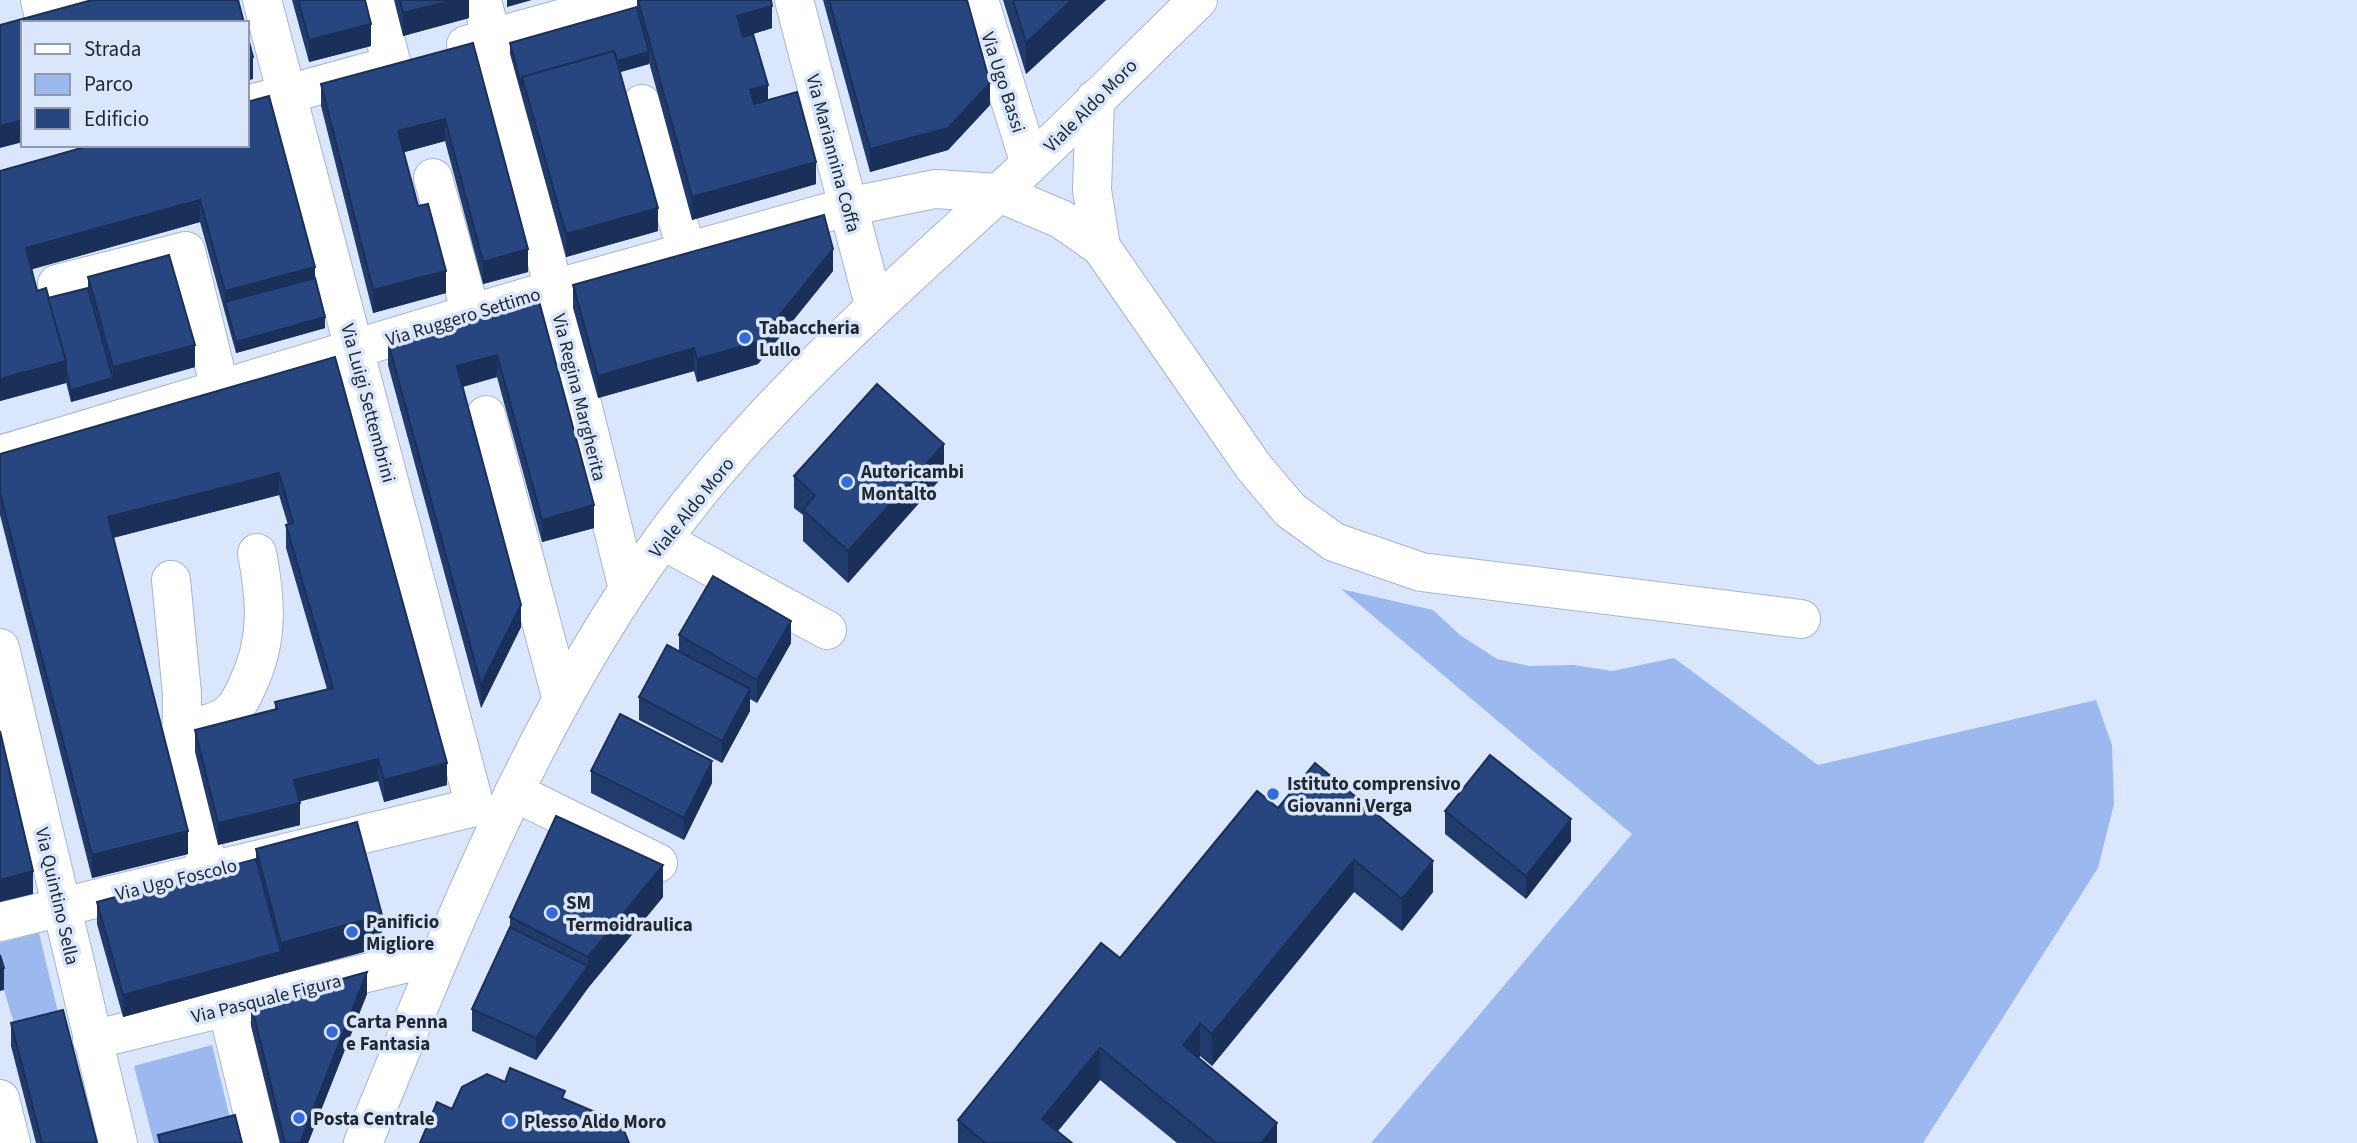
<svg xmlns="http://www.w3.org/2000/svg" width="2357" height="1143" viewBox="0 0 2357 1143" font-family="'Source Sans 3',sans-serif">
  <rect width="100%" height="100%" fill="#d9e6fc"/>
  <!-- green -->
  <g fill="#9bb8ef">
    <polygon points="1341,589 1433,610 1460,635 1497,659 1529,666 1574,665 1612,671 1674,658 1818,765 2096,700 2112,745 2114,804 2098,868 1923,1143 1371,1143 1632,834"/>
    <polygon points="39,933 63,1033 20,1043 0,977 0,943"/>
    <polygon points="212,1045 235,1138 214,1143 154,1143 134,1066"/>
  </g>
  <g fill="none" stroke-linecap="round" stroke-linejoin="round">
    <defs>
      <g id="minor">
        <polyline points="40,0 43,13 95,0"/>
        <polyline points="262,0 475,807"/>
        <polyline points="375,0 392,65"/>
        <polyline points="482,0 628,589"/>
        <polyline points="794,0 874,305"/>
        <polyline points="979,0 1030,164"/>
        <polyline points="466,45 629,0"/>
        <polyline points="1095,99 1092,190 1101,247"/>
        <polyline points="642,104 687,251"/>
        <polyline points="247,105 371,71"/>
        <polyline points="433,178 471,314"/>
        <polyline points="57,284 186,251 220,389"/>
        <polyline points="486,415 562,700"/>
        <polyline points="0,455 554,289 847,207 935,189 999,193 1061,219 1101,247 1253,466 1290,510 1334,542 1421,572 1801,619"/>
        <polyline points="662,540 827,630"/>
        <polyline points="171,580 182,694 181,762 209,870"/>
        <polyline points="0,648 118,1143"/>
        <path d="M181 729C196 726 214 725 227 715 236 709 244 694 248 684 269 640 266 599 257 553"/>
        <polyline points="514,792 658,863"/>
        <polyline points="0,922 475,807"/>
        <polyline points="227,1007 260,1143"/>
        <polyline points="92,1040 440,955"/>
        <polyline points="0,1099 11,1143"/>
        <path d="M363 1143C448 937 529 725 660 543 754 412 883 299 1001 191 1069 129 1132 63 1198 0"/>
      </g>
    </defs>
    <!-- minor casing -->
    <use href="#minor" stroke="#a7b5d0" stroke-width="40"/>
    <!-- minor -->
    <use href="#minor" stroke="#fff" stroke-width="38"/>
  </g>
  <!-- wall -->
  <g fill="#223b6d">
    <polygon points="292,0 365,0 371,46 309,62"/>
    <polygon points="394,0 469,0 469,18 403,36"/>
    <polygon points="637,0 771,0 772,28 753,34 768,101 816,184 692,220 649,62 649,64 620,72 658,231 566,257 510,54 510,43 637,7"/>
    <polygon points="823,0 967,0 990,105 948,150 870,172"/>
    <polygon points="1003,0 1106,0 1026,74"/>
    <polygon points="473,43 528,272 483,284 445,141 404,152 418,206 446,293 373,313 321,106 321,84"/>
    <polygon points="247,145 315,278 325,328 236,353 200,222 32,269 37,291 48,298 88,288 88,277 195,367 71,402 66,382 66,383 0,401 0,171"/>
    <polygon points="833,271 758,364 697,382 694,371 598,398 573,308 573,285"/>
    <polygon points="539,301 594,528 542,542 497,377 463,387 521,627 481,708 388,365 388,342"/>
    <polygon points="335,357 447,785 384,802 378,781 300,801 300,825 218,845 195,752 195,730 275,709 275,702 327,689 286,548 286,525 288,525 279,495 113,538 188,854 92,878 0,515 0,454"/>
    <polygon points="944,475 848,583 803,541 803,515 794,508 794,476"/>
    <polygon points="679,635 791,643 757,703 750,699 750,711 722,763 639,720 639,697 679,652"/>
    <polygon points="591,771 712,783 684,840 591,793"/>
    <polygon points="1278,808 1433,892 1402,931 1354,892 1212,1066 1200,1056 1199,1058 1277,1143 1177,1143 1100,1080 1058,1131 1072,1143 958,1143 958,1120 1120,958"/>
    <polygon points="1445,811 1571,841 1526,899 1445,834"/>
    <polygon points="256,849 382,947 123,1017 97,924 97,902 256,859"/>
    <polygon points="663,897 588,988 536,1060 472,1031 472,1009 510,927 510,917"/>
    <polygon points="367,994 308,1143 280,1143 251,1026 251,1004"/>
    <polygon points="11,1023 97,1143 36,1143 11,1046"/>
  </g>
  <!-- shaded-wall -->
  <g fill="#1b3059">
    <polygon points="454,0 469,0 469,18 403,36 403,13"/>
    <polygon points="507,0 532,0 507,7"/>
    <polygon points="1072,0 1106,0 1026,74 1026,43"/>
    <polygon points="772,6 772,28 737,39 737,16"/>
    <polygon points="371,24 371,46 309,62 309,40"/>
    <polygon points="649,52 649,64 528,98 525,87"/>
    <polygon points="253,57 253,79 247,81 247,59"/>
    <polygon points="990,83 990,105 948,150 870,172 870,149"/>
    <polygon points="768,85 768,108 750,113 750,90"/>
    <polygon points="445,119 445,141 398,154 398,131"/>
    <polygon points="23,120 23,142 0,148 0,126"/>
    <polygon points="816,162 816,184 692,220 692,197"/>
    <polygon points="200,200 200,222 26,271 26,248"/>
    <polygon points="658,208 658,231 566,257 566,234"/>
    <polygon points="528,249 528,272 483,284 483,262"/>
    <polygon points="833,249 833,271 758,364 697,382 697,359"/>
    <polygon points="315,267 315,289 225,302 225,291"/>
    <polygon points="446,271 446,293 373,313 373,290"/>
    <polygon points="325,317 325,328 236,353 236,342"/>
    <polygon points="195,345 195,367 71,402 71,390 113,378 113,367"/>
    <polygon points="694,348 694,371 598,398 598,376"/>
    <polygon points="497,355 497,377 457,388 457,366"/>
    <polygon points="66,361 66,383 0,401 0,379"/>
    <polygon points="944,444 944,475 848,583 848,551"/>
    <polygon points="279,473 279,495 108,539 108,517"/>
    <polygon points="594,505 594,528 542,542 542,520"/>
    <polygon points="521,605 521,627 481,708 481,685"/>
    <polygon points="791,621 791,643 757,703 757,680"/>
    <polygon points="750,689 750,711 722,763 722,741"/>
    <polygon points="378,759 378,781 294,803 294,780"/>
    <polygon points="712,761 712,783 684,840 684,818"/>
    <polygon points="447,763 447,785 384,802 384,780"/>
    <polygon points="300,803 300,825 218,845 218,823"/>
    <polygon points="1571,819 1571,841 1526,899 1526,876"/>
    <polygon points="188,831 188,854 92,878 92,855"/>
    <polygon points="1354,860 1354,892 1212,1066 1212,1034"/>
    <polygon points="1433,861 1433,892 1402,931 1402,899"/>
    <polygon points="663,865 663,897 588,988 536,1060 536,1038 588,966 588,957"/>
    <polygon points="33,871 33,894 0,902 0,880"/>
    <polygon points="382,915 382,947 123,1017 123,995 281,952 281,943"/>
    <polygon points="4,968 4,990 0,991 0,969"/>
    <polygon points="367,972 367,994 308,1143 300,1143"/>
    <polygon points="1200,1024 1200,1056 1183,1077 1183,1045"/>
    <polygon points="1100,1048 1100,1080 1048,1143 1042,1119"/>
    <polygon points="1277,1123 1277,1143 1261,1143"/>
  </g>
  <!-- building -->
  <g fill="#27457f" stroke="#1b3059" stroke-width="2">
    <polygon points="92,0 238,0 244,23 23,23 23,120 0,126 0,25"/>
    <polygon points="298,0 365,0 371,24 309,40"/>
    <polygon points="400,0 454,0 403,13"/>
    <polygon points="638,0 771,0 772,6 737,16 743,37 753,34 768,85 750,90 754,104 797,92 816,162 692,197"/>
    <polygon points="829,0 967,0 990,83 948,128 870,149"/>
    <polygon points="1013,0 1072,0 1026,43"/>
    <polygon points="637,7 649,52 617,61 614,51 522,77 522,88 510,43"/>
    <polygon points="247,34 253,57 247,59"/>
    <polygon points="473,43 528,249 483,262 445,119 398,131 418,206 428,204 446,271 373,290 321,84"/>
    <polygon points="614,51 658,208 566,234 522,77"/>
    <polygon points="269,96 315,267 225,291 200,200 26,248 37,291 46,288 66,361 0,379 0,171 92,145 247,145 247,102"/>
    <polygon points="824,215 833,249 758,342 697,359 694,348 598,376 573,285"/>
    <polygon points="169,255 195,345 113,367 88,277"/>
    <polygon points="315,278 325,317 236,342 225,302"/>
    <polygon points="88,288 113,378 71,390 66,370 66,361 48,298"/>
    <polygon points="539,301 594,505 542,520 497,355 457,366 521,605 481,685 388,342"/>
    <polygon points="335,357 447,763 384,780 378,759 294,780 300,803 218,823 195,730 277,709 275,702 333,688 286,525 293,523 279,473 108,517 188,831 92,855 0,493 0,454"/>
    <polygon points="877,384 944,444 848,551 803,510 815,495 794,476"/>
    <polygon points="713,576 791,621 757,680 679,635"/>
    <polygon points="667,645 750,689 722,741 639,697"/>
    <polygon points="620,714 712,761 684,818 591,771"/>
    <polygon points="0,731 33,871 0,880"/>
    <polygon points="1490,755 1571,819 1526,876 1445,811"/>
    <polygon points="1315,763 1433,861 1402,899 1354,860 1212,1034 1200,1024 1183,1045 1277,1123 1261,1143 1216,1143 1100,1048 1042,1119 1072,1143 985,1143 958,1120 1101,943 1120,958 1257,791 1278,808"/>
    <polygon points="556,816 663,865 588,957 510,917"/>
    <polygon points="357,822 382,915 281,943 256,849"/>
    <polygon points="256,859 281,952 123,995 97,902"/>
    <polygon points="510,927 588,966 536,1038 472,1009"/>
    <polygon points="0,955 4,968 0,969"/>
    <polygon points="367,972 300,1143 285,1143 251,1004"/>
    <polygon points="63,1010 97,1143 42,1143 11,1023"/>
    <polygon points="510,1068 565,1091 562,1098 621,1123 629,1143 420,1143 437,1102 452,1109 462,1087 487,1074 505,1082"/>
    <polygon points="235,1115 242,1143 160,1143 158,1135"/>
  </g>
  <!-- markers -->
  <g fill="#346ad9" stroke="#d9e6fc" stroke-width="2.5">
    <circle cx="745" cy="338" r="7"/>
    <circle cx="847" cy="482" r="7"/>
    <circle cx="1273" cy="794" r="7"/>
    <circle cx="552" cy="913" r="7"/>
    <circle cx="352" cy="932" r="7"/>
    <circle cx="332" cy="1032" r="7"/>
    <circle cx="299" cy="1118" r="7"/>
    <circle cx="510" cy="1121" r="7"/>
  </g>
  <g text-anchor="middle" stroke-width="7" stroke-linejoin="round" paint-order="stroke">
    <!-- street labels -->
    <g font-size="19" fill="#222832" stroke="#d9e6fc">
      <text transform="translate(1004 82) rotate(72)" y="7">Via Ugo Bassi</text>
      <text transform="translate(1090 105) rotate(-45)" y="7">Viale Aldo Moro</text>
      <text transform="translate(834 153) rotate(75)" y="7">Via Mariannina Coffa</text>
      <text transform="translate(463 316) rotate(-17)" y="7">Via Ruggero Settimo</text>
      <text transform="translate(580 397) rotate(76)" y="7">Via Regina Margherita</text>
      <text transform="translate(369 403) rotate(75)" y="7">Via Luigi Settembrini</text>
      <text transform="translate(691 507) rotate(-51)" y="7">Viale Aldo Moro</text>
      <text transform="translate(176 879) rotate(-14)" y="7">Via Ugo Foscolo</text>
      <text transform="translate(58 896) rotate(77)" y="7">Via Quintino Sella</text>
      <text transform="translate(266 998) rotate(-14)" y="7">Via Pasquale Figura</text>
    </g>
    <!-- poi labels -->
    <g font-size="19" font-weight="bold" fill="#222832" stroke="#d9e6fc" text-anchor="start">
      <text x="759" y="334">Tabaccheria<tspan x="759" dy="22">Lullo</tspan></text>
      <text x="861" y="478">Autoricambi<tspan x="861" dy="22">Montalto</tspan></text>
      <text x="1287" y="790">Istituto comprensivo<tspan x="1287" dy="22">Giovanni Verga</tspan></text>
      <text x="566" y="909">SM<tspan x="566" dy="22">Termoidraulica</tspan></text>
      <text x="366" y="928">Panificio<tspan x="366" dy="22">Migliore</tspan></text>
      <text x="346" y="1028">Carta Penna<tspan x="346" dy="22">e Fantasia</tspan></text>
      <text x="313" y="1125">Posta Centrale</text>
      <text x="524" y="1128">Plesso Aldo Moro</text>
    </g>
  </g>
  <!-- legend -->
  <rect x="21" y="21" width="228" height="126" fill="#d9e6fc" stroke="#909aab" stroke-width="2"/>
  <rect x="35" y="44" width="35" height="10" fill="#ffffff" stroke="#909aab" stroke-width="2"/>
  <text x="84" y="56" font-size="21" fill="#222832">Strada</text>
  <rect x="35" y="74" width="35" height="21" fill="#9bb8ef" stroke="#909aab" stroke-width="2"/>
  <text x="84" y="91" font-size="21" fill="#222832">Parco</text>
  <rect x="35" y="108" width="35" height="21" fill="#27457f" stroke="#909aab" stroke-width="2"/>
  <text x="84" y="126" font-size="21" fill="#222832">Edificio</text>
</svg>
